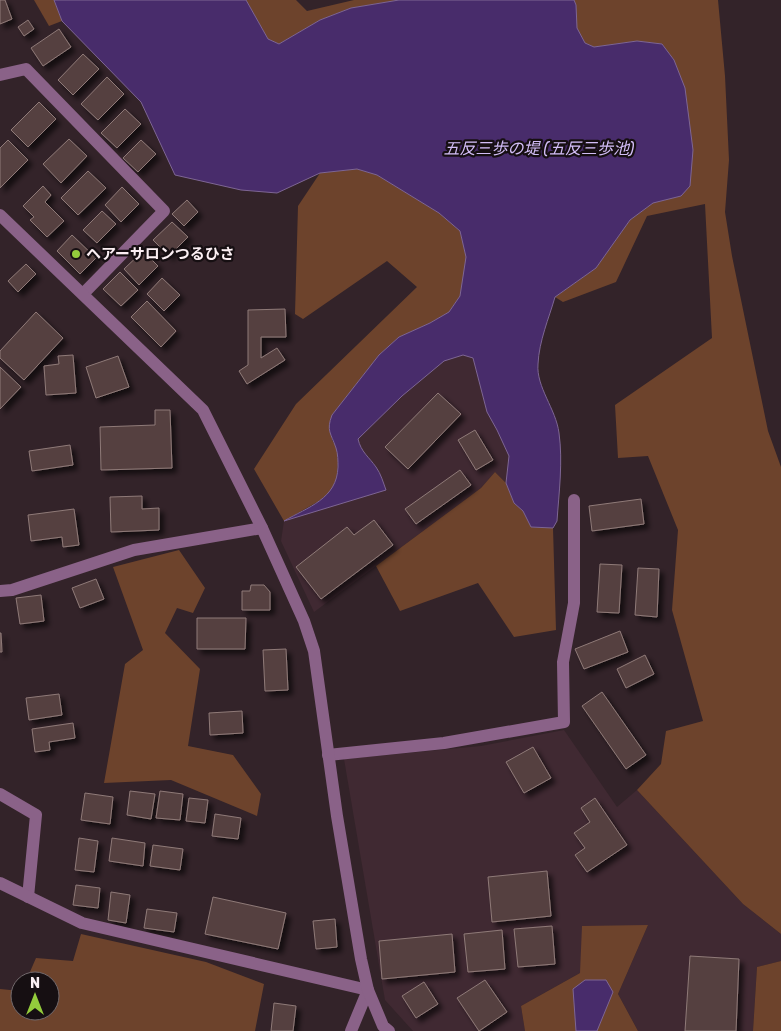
<svg xmlns="http://www.w3.org/2000/svg" width="781" height="1031" viewBox="0 0 781 1031" font-family="Rubik,'Noto Sans JP',sans-serif">
  <defs>
    <filter id="shadow"><feDropShadow dx="4.5" dy="4.5" stdDeviation="2.5" flood-color="#0009"/></filter>
  </defs>
  <rect width="100%" height="100%" fill="#332329"/>
  <!-- built -->
  <g fill="#402932">
    <polygon points="463,355 473,358 487,412 497,430 509,456 506,483 495,472 481,488 314,612 281,541 284,521 385,490 381,476 376,466 360,448 358,439 402,396 444,361"/>
    <polygon points="564,730 617,807 637,790 743,904 781,934 781,961 757,967 753,1031 638,1031 618,994 648,925 580,973 521,1006 525,1031 413,1031 385,1000 344,759 481,746"/>
  </g>
  <!-- green -->
  <g fill="#6d432c">
    <polygon points="34,0 54,0 62,21 49,26"/>
    <polygon points="246,0 296,0 307,11 354,0 399,0 351,8 320,20 279,44 268,39"/>
    <polygon points="574,0 718,0 725,76 729,160 725,212 732,256 768,431 781,467 781,934 743,904 637,790 661,764 666,731 703,721 672,610 678,530 648,456 618,458 615,405 712,338 705,204 647,216 616,282 563,302 555,297 596,268 630,220 653,203 681,196 674,60 662,44 637,41 594,47 585,43 576,28 576,5"/>
    <polygon points="357,169 377,175 439,213 460,231 467,257 460,296 449,312 430,323 399,337 379,355 332,415 332,440 337,448 338,462 336,485 326,497 284,521 254,469 296,404 417,287 387,261 303,319 295,314 298,206 320,173"/>
    <polygon points="495,472 506,483 514,503 523,511 531,527 553,528 556,630 514,637 478,583 400,611 376,566 481,488"/>
    <polygon points="179,550 205,588 193,613 177,608 165,633 200,669 188,746 233,755 261,794 257,816 171,780 104,783 125,664 143,650 113,567"/>
    <polygon points="648,925 618,994 638,1031 525,1031 521,1006 580,973 582,926"/>
    <polygon points="81,934 206,962 264,984 255,1031 0,1031 0,989 20,991 20,1011 50,1011 50,981 26,981 36,958 73,961"/>
    <polygon points="781,961 781,1031 753,1031 757,967"/>
  </g>
  <!-- water -->
  <g fill="#482c6b" stroke="#7e6694">
    <path d="M54 0H246L268 39 279 44 320 20 351 8 399 0H574L576 5 577 28 585 43 594 47 637 41 662 44 674 60 685 88 693 150 690 186 681 196 653 203 630 220 596 268 555 297C549 318 539 341 538 364 536 387 556 409 559 433 563 462 559 492 557 521L553 528 531 527 523 511 514 503 506 483 509 456 497 430 487 412 473 358 463 355 444 361 402 396 358 439C361 452 369 457 376 467 381 474 383 482 386 490L284 521C308 507 337 499 338 467 338 461 338 454 336 448 331 433 326 431 332 415L379 355 399 337 430 323 449 312 460 296 466 257 460 231 439 213 377 175 357 169 320 173 277 193 241 190 175 175 141 102 62 21Z"/>
    <polygon points="585,980 606,980 613,992 597,1031 576,1031 573,989"/>
  </g>
  <!-- building -->
  <g fill="#554140" stroke="#8f7a78" filter="url(#shadow)">
    <polygon points="0,0 5,0 12,19 0,24"/>
    <polygon points="28,20 34,29 24,36 18,27"/>
    <polygon points="59,29 71,47 43,66 31,48"/>
    <polygon points="83,54 99,69 73,95 58,80"/>
    <polygon points="107,77 124,94 98,120 81,104"/>
    <polygon points="39,102 56,119 28,147 11,130"/>
    <polygon points="125,109 141,124 117,148 101,133"/>
    <polygon points="69,139 87,156 61,183 43,164"/>
    <polygon points="8,140 28,160 0,188 0,148"/>
    <polygon points="141,140 156,154 138,172 123,158"/>
    <polygon points="88,171 106,188 78,215 61,198"/>
    <polygon points="43,186 51,195 45,202 64,221 47,237 30,220 34,217 23,206"/>
    <polygon points="122,187 139,204 121,222 105,205"/>
    <polygon points="187,200 198,212 184,226 172,214"/>
    <polygon points="102,211 116,224 97,243 83,230"/>
    <polygon points="172,222 188,237 169,256 153,240"/>
    <polygon points="72,235 96,258 80,274 57,251"/>
    <polygon points="143,251 158,266 139,285 124,269"/>
    <polygon points="26,264 36,274 18,292 8,281"/>
    <polygon points="120,272 138,290 121,306 103,289"/>
    <polygon points="162,278 180,295 164,311 147,294"/>
    <polygon points="147,301 176,331 161,347 131,317"/>
    <polygon points="285,309 286,337 261,337 261,358 277,348 285,360 247,384 239,371 248,365 248,310"/>
    <polygon points="36,312 63,338 24,380 0,358 0,351"/>
    <polygon points="73,355 76,393 46,395 44,366 59,364 58,356"/>
    <polygon points="118,356 129,387 96,398 86,367"/>
    <polygon points="0,367 21,387 0,409"/>
    <polygon points="438,393 461,414 408,469 385,447"/>
    <polygon points="155,410 170,410 172,468 101,470 100,427 155,425"/>
    <polygon points="475,430 493,460 476,470 458,440"/>
    <polygon points="70,445 73,465 32,471 29,451"/>
    <polygon points="460,470 471,485 416,524 405,509"/>
    <polygon points="142,496 142,509 159,508 159,530 111,532 110,497"/>
    <polygon points="641,499 644,524 592,531 589,506"/>
    <polygon points="74,509 79,545 63,547 62,537 31,541 28,515"/>
    <polygon points="374,520 393,545 321,599 296,567 347,527 354,535"/>
    <polygon points="600,564 622,565 619,613 597,612"/>
    <polygon points="638,568 659,569 657,617 635,615"/>
    <polygon points="96,579 104,599 80,608 72,588"/>
    <polygon points="251,585 264,585 270,592 270,610 242,610 242,591 250,591"/>
    <polygon points="41,595 44,621 20,624 16,598"/>
    <polygon points="197,618 246,618 245,649 197,649"/>
    <polygon points="620,631 628,652 584,669 575,649"/>
    <polygon points="0,633 1,633 2,652 0,652"/>
    <polygon points="286,649 288,690 265,691 263,650"/>
    <polygon points="645,655 654,674 626,688 617,669"/>
    <polygon points="602,692 646,755 626,769 582,706"/>
    <polygon points="59,694 62,715 29,720 26,698"/>
    <polygon points="242,711 243,733 210,735 209,713"/>
    <polygon points="73,723 75,738 49,742 50,750 35,752 32,729"/>
    <polygon points="533,747 551,778 524,793 506,762"/>
    <polygon points="130,791 155,794 151,819 127,815"/>
    <polygon points="160,791 183,794 180,820 156,818"/>
    <polygon points="85,793 113,797 110,824 81,820"/>
    <polygon points="189,798 208,800 205,823 186,821"/>
    <polygon points="595,798 627,845 587,872 575,855 585,848 574,833 590,822 581,808"/>
    <polygon points="215,814 241,818 238,839 212,836"/>
    <polygon points="79,838 98,841 94,872 75,870"/>
    <polygon points="112,838 145,843 143,866 109,861"/>
    <polygon points="153,845 183,849 180,870 150,866"/>
    <polygon points="547,871 551,916 492,922 488,877"/>
    <polygon points="76,885 100,888 98,908 73,905"/>
    <polygon points="111,892 130,895 126,923 108,920"/>
    <polygon points="213,897 286,913 278,949 205,934"/>
    <polygon points="147,909 177,913 174,932 144,928"/>
    <polygon points="335,919 337,947 316,949 313,921"/>
    <polygon points="552,926 555,964 518,967 514,929"/>
    <polygon points="502,930 505,969 468,972 464,934"/>
    <polygon points="452,934 455,972 382,979 379,941"/>
    <polygon points="690,956 739,959 736,1031 685,1031"/>
    <polygon points="485,980 507,1012 479,1031 457,998"/>
    <polygon points="424,982 438,1004 416,1018 402,996"/>
    <polygon points="274,1003 296,1006 293,1031 271,1031"/>
  </g>
  <g fill="none" stroke-linecap="round" stroke-linejoin="round">
    <!-- minor -->
    <g stroke="#8a6288" stroke-width="12">
      <polyline points="0,75 26,69 164,211 83,294"/>
      <polyline points="0,591 12,590 134,550 262,528"/>
      <polyline points="328,755 444,743 564,722 563,662 574,603 574,500"/>
      <polyline points="0,794 36,815 28,897"/>
      <polyline points="0,883 82,923 368,990 351,1031"/>
    </g>
    <!-- tertiary -->
    <polyline stroke="#8a6288" stroke-width="12" points="0,215 203,410 262,528 304,621 314,651 337,816 361,959 368,990 383,1026 389,1031"/>
  </g>
  <!-- markers -->
  <circle fill="#94cc3c" stroke="#160f12" stroke-width="2" cx="76" cy="254" r="5"/>
  <g text-anchor="middle" stroke-width="4.5" stroke-linejoin="round" paint-order="stroke">
    <!-- poi labels -->
    <g font-size="15" font-weight="bold" fill="#fbeff3" stroke="#160f12" text-anchor="start">
      <text x="86" y="259">ヘアーサロンつるひさ</text>
    </g>
    <!-- water labels -->
    <g font-size="16" font-style="italic" fill="#d2bdf6" stroke="#160f12">
      <text x="539" y="154">五反三歩の堤 (五反三歩池)</text>
    </g>
  </g>
  <!-- north arrow -->
  <g transform="translate(35 996)"><circle r="24" fill="#160f12" stroke="#72696c"/>
  <path d="M0-4L9 19L0 12L-9 19Z" fill="#94cc3c"/>
  <text y="-8" font-size="14" font-weight="bold" text-anchor="middle" fill="#fbeff3">N</text>
  </g>
</svg>
